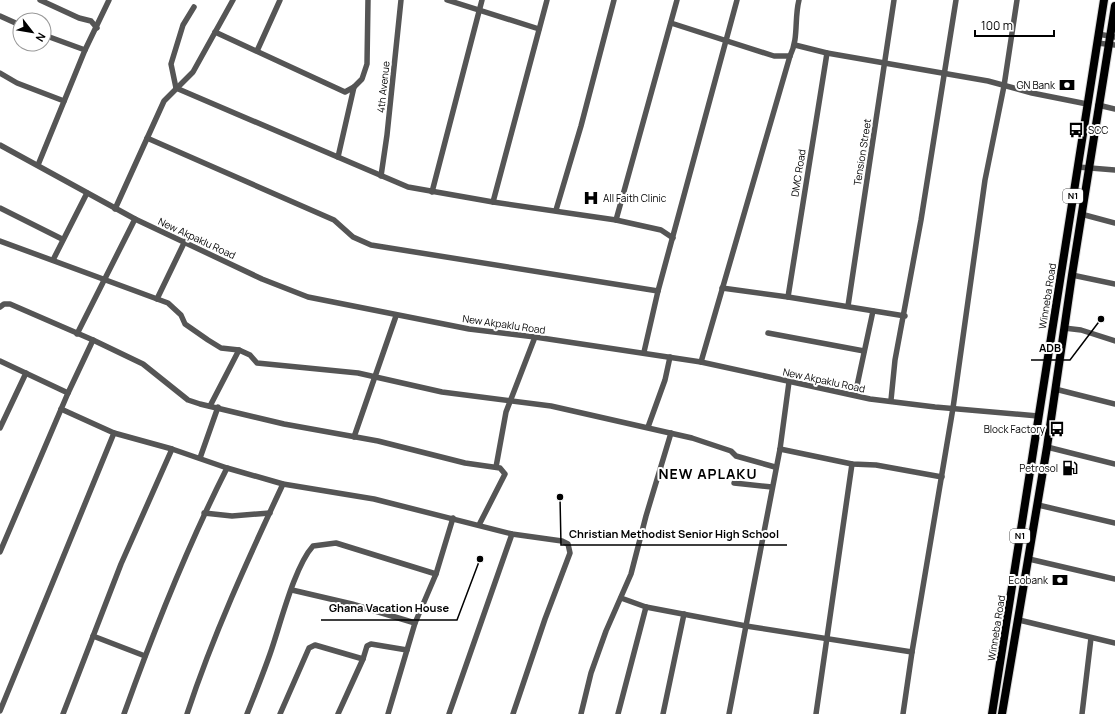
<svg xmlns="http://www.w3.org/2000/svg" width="1115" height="714" viewBox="0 0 1115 714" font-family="Manrope,sans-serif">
  <rect width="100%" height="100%" fill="#fff"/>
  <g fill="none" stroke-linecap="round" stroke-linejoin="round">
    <defs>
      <g id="highway">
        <polyline points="992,714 1104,0"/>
        <polyline points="1002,714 1047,447 1072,275 1115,6"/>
      </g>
    </defs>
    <!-- highway casing -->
    <use href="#highway" stroke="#dbdbdb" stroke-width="10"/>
    <!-- minor -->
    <g stroke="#555" stroke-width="5.5">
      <polyline points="40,0 79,18 91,21 97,28"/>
      <polyline points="447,0 539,29"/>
      <polyline points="0,16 20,25"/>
      <polyline points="671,23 774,56 790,56"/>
      <polyline points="215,32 345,92 354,87 362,79 367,64 368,0"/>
      <polyline points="1098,34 1115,37"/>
      <polyline points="44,35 85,50"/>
      <polyline points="1097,43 1115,45"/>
      <polyline points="795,45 827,53 988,81 1032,93 1087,104"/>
      <polyline points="257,51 280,0"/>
      <polyline points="0,73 17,83 64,101"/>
      <polyline points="176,88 408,187 493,202 616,220 661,230 673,238"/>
      <polyline points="176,88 171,64 183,25 194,7"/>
      <polyline points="1098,105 1115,109"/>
      <polyline points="147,138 334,220 353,237 371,245 658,291"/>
      <polyline points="0,145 135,219 262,279 308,297 469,329 535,337 701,362 870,399 935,407 1038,416"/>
      <polyline points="338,157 354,87"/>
      <polyline points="38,165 85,50 109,0"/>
      <polyline points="1078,167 1115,170"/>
      <polyline points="381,176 387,135 401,0"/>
      <polyline points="432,192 482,0"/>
      <polyline points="493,202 547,0"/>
      <polyline points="0,208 62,239"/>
      <polyline points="115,209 164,101 193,72 233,0"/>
      <polyline points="556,210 581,126 614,0"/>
      <polyline points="1081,214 1115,223"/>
      <polyline points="616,220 677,0"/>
      <polyline points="0,241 168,303 181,315 185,324 208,340 221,348 239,350 250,355 257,363 358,373 442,392 551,406 692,438 731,451 736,456 775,467"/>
      <polyline points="53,260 87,193"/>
      <polyline points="1072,275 1115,284"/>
      <polyline points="722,288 788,297 905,316"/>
      <polyline points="788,297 827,53"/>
      <polyline points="157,299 185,241"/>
      <polyline points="848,306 894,0"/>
      <polyline points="0,307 4,304 10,304 93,340 143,364 188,400 200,404 284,424 378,441 465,463 500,468 505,474 479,525"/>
      <polyline points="1064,328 1081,330 1115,341"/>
      <polyline points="768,333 864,351"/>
      <polyline points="77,334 135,219"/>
      <polyline points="644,352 658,291 737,0"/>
      <polyline points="0,361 68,393"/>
      <path d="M701 362 790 56C799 38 794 19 799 0"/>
      <polyline points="1055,389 1115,404"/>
      <polyline points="855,395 873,311"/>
      <polyline points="891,400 895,360 921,220 956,0"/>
      <polyline points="210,406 239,350"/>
      <polyline points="61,409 114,433 172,449 227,468 283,484 374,499 512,534 562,541 568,544 570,553 545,619 513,714"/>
      <polyline points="648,427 665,380 670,357"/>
      <polyline points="0,428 26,373"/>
      <polyline points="354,437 396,316"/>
      <polyline points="1047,447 1115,464"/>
      <polyline points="780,449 852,464 876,465 942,477"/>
      <polyline points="200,458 218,407"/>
      <polyline points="496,467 506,412 535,337"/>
      <polyline points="734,483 772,487"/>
      <polyline points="1038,505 1115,523"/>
      <polyline points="204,513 232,516 270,513"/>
      <polyline points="0,552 68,393 93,340"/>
      <polyline points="1029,559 1115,579"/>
      <polyline points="292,590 352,604 415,623"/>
      <polyline points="621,598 646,607 746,626 912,652"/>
      <polyline points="1019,620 1115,643"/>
      <polyline points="93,636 145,656"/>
      <polyline points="363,659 367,646 371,644 407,650"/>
      <polyline points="0,711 114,433"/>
      <polyline points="63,714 121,564 172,449"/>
      <path d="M124 714C154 630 187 547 227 468"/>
      <path d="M187 714C213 635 248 559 283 484"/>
      <path d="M247 714C255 694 263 674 270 654 280 626 294 567 313 546L336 543 436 574"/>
      <polyline points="280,714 309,648 315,645 363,659 338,714"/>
      <polyline points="388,714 415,623 436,574 453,518"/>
      <polyline points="449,714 512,534"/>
      <polyline points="581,714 591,673 606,631 631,574 646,516 671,433"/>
      <polyline points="618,714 646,607"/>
      <polyline points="663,714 684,614"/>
      <polyline points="729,714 780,449 789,382"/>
      <polyline points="816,714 852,464"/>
      <polyline points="903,714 912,652 953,408 985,180 1004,86 1017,0"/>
      <polyline points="1082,714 1091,638"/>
    </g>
    <!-- highway -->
    <use href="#highway" stroke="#000" stroke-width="8"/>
  </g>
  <!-- icons -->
  <defs>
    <symbol id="bank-bare" viewBox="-9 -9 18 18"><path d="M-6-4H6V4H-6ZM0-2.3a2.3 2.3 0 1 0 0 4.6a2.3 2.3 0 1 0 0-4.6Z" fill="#000" stroke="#fff" stroke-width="2.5" paint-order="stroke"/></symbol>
    <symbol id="bus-bare" viewBox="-9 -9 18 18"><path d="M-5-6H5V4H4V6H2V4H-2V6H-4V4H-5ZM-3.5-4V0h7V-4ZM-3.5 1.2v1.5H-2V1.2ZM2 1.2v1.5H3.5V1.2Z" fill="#000" stroke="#fff" stroke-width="2.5" paint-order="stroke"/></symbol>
    <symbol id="hospital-bare" viewBox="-9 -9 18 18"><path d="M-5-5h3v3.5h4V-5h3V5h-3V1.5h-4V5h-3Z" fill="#000" stroke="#fff" stroke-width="2.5" paint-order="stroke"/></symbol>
    <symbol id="fuel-bare" viewBox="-9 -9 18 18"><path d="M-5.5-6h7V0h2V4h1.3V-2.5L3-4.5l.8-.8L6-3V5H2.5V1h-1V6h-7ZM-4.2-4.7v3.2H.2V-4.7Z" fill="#000" stroke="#fff" stroke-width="2.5" paint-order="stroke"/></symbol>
  </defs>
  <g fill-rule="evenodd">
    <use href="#bank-bare" x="1056" y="74" width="22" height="22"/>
    <use href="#bus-bare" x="1065" y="119" width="22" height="22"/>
    <use href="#hospital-bare" x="580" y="187" width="22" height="22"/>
    <use href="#bus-bare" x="1046" y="418" width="22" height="22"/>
    <use href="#fuel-bare" x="1059" y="457" width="22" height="22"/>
    <use href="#bank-bare" x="1049" y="569" width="22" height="22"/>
  </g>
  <g text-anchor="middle" stroke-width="4" stroke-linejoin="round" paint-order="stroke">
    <!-- shield labels -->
    <g fill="#fff" stroke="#4c4c4c" stroke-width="1">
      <rect x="1063" y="189" width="20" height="14" rx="3"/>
      <rect x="1010" y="529" width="20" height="14" rx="3"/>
    </g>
    <g font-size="9" font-weight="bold" fill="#000">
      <text x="1073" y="199">N1</text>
      <text x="1020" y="539">N1</text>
    </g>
    <!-- poi labels -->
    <g font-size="10" fill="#000" stroke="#fff" text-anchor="end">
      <text x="1055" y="89">GN Bank</text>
      <text x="1088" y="134" text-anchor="start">SCC</text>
      <text x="603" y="202" text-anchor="start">All Faith Clinic</text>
      <text x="1045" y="433">Block Factory</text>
      <text x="1058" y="472">Petrosol</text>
      <text x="1048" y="584">Ecobank</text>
    </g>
    <!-- street labels -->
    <g font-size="10" fill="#000" stroke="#fff">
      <text transform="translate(383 87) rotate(-84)" y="4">4th Avenue</text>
      <text transform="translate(862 152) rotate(-81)" y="4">Tension Street</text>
      <text transform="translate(798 173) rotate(-81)" y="4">DMC Road</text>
      <text transform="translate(197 238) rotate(25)" y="4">New Akpaklu Road</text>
      <text transform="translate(1047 296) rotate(-81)" y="4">Winneba Road</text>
      <text transform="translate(504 324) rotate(8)" y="4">New Akpaklu Road</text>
      <text transform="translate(824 380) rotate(12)" y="4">New Akpaklu Road</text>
      <text transform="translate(996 628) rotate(-81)" y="4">Winneba Road</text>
    </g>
    <!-- district labels -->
    <g font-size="14" font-weight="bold" letter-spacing="1" fill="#000" stroke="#fff">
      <text x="708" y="479">NEW APLAKU</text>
    </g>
  </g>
  <!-- callouts -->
  <path fill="none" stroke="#000" stroke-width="1.5" d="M1101 319L1070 360H1031M560 497L561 545H787M480 559L457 620H321"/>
  <g fill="#000" stroke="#fff" stroke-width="1.5">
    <circle cx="1101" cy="319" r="4"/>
    <circle cx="560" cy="497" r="4"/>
    <circle cx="480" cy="559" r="4"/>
  </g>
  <g font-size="11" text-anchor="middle" font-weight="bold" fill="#000" stroke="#fff" stroke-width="4" stroke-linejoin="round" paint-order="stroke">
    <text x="1050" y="352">ADB</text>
    <text x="674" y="538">Christian Methodist Senior High School</text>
    <text x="389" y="612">Ghana Vacation House</text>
  </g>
  <!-- north arrow -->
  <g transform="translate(32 32) rotate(121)"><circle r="19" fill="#ffffff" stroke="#999999"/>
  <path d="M0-3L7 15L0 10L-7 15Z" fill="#000000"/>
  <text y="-6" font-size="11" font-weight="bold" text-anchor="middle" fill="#000000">N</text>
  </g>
  <!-- scale -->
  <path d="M975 30v6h79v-6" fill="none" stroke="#000000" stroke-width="2"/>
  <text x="981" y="30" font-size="12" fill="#000000" stroke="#ffffff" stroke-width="3" paint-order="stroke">100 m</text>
</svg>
